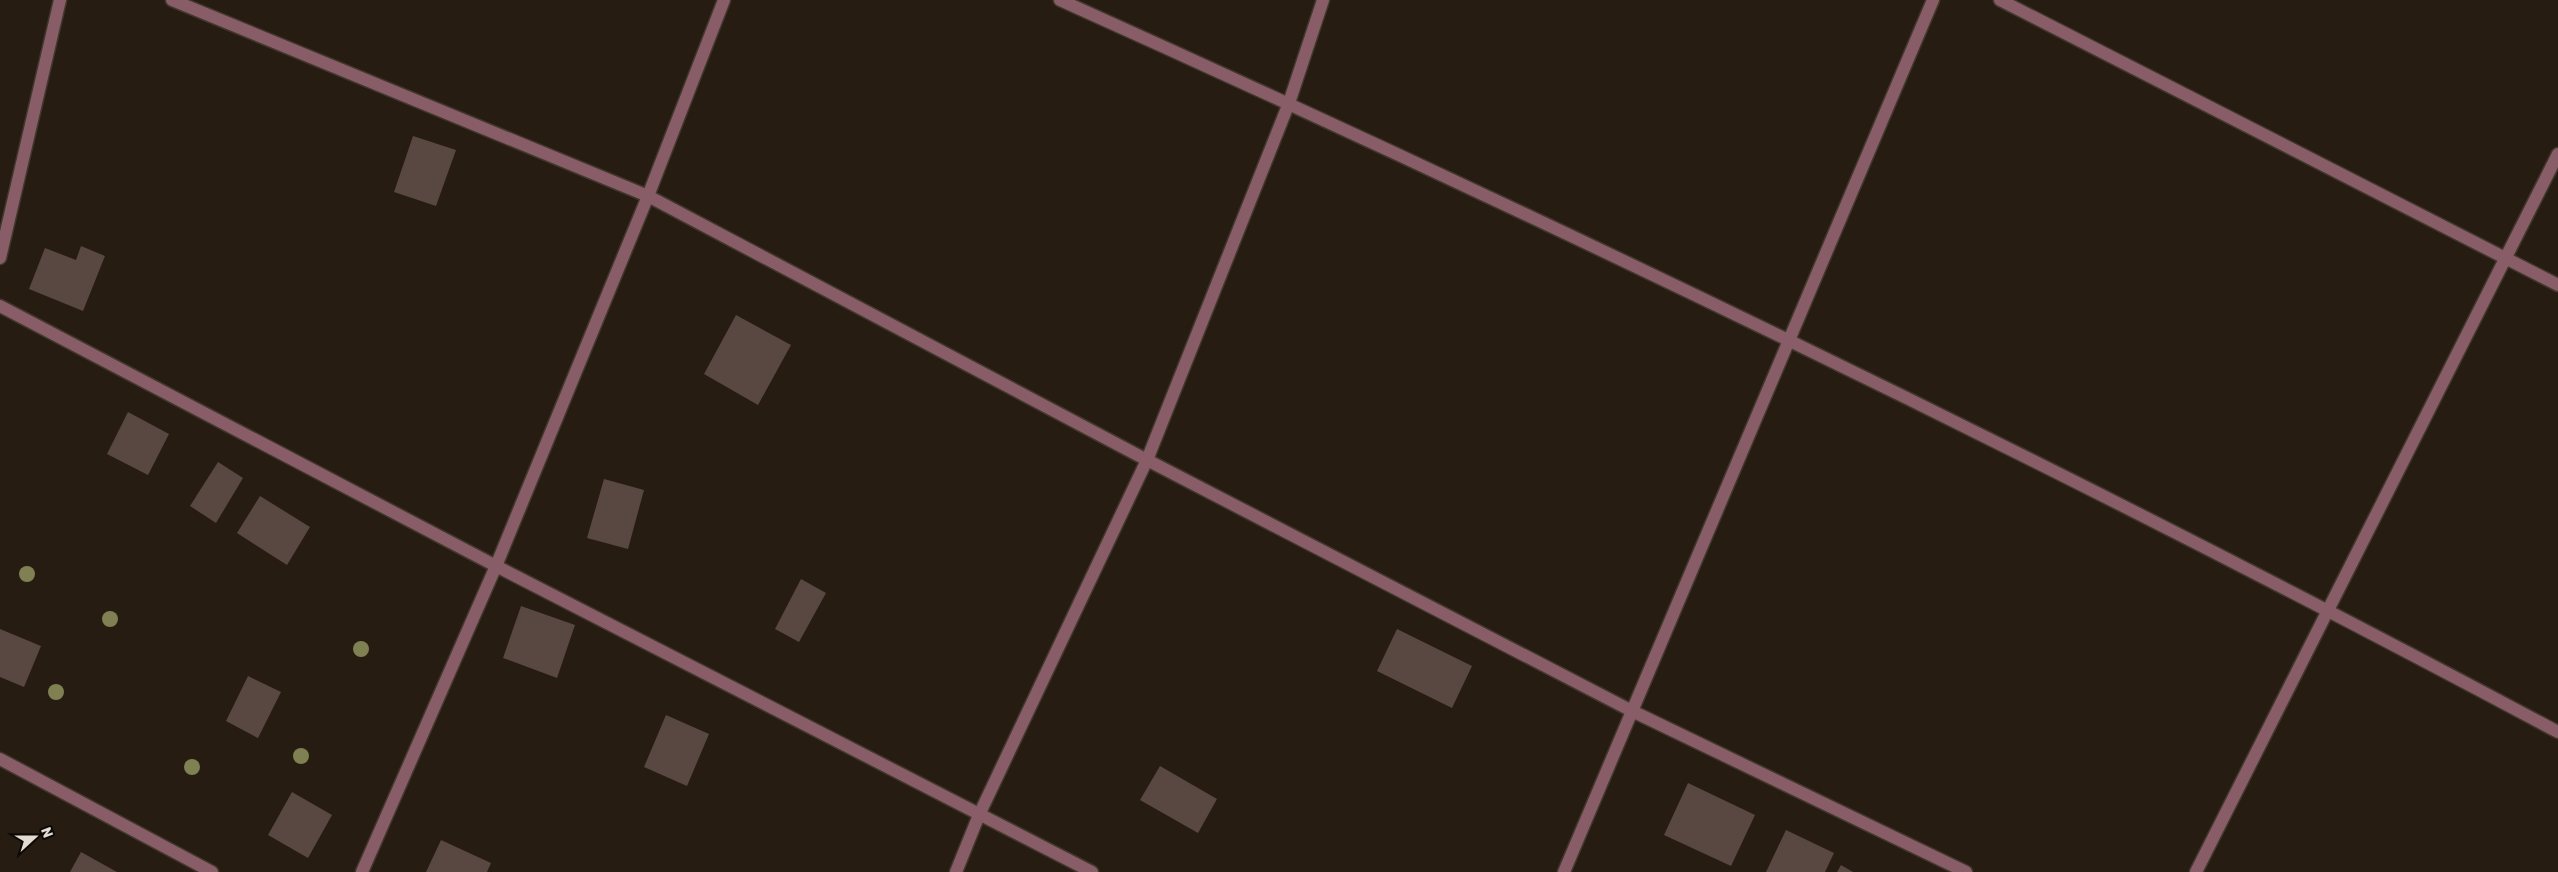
<svg xmlns="http://www.w3.org/2000/svg" width="2558" height="872" viewBox="0 0 2558 872" font-family="Rubik,sans-serif">
  <rect width="100%" height="100%" fill="#271c12"/>
  <!-- building -->
  <g fill="#594742">
    <polygon points="413,136 456,150 436,206 394,192"/>
    <polygon points="81,246 105,256 83,311 29,289 45,248 76,260"/>
    <polygon points="736,315 791,345 758,405 704,374"/>
    <polygon points="128,412 169,434 148,475 107,454"/>
    <polygon points="218,462 243,478 216,523 190,506"/>
    <polygon points="604,479 644,490 628,549 587,538"/>
    <polygon points="260,496 310,527 287,565 237,533"/>
    <polygon points="801,579 826,593 799,642 775,629"/>
    <polygon points="521,606 575,625 557,678 503,658"/>
    <polygon points="0,629 41,646 24,687 0,677"/>
    <polygon points="1397,629 1472,666 1452,708 1377,671"/>
    <polygon points="248,676 281,692 258,738 226,721"/>
    <polygon points="666,715 709,734 687,786 644,767"/>
    <polygon points="1160,766 1217,799 1198,833 1140,800"/>
    <polygon points="1688,783 1755,815 1731,866 1664,835"/>
    <polygon points="292,792 332,815 308,858 268,835"/>
    <polygon points="1786,830 1834,853 1825,872 1766,872"/>
    <polygon points="441,840 491,863 487,872 426,872"/>
    <polygon points="81,852 117,872 70,872"/>
    <polygon points="1841,865 1853,872 1837,872"/>
  </g>
  <g fill="none" stroke-linecap="round" stroke-linejoin="round">
    <defs>
      <g id="minor">
        <polyline points="172,0 648,196 1147,460 1632,711 1966,872"/>
        <path d="M1060 0C1567 228 2068 470 2558 732"/>
        <polyline points="2000,0 2558,285"/>
        <polyline points="0,258 60,0"/>
        <polyline points="0,306 496,566 1092,872"/>
        <polyline points="0,759 212,872"/>
        <polyline points="362,872 496,566 648,196 724,0"/>
        <polyline points="956,872 979,815 1147,460 1289,103 1323,0"/>
        <polyline points="1564,872 1933,0"/>
        <polyline points="2196,872 2558,154"/>
      </g>
    </defs>
    <!-- minor casing -->
    <use href="#minor" stroke="#41372d" stroke-width="15"/>
    <!-- minor -->
    <use href="#minor" stroke="#885d67" stroke-width="12"/>
  </g>
  <!-- trees -->
  <g fill="#7f8153">
    <circle cx="27" cy="574" r="8"/>
    <circle cx="110" cy="619" r="8"/>
    <circle cx="361" cy="649" r="8"/>
    <circle cx="56" cy="692" r="8"/>
    <circle cx="301" cy="756" r="8"/>
    <circle cx="192" cy="767" r="8"/>
  </g>
  <!-- north arrow -->
  <g transform="translate(35 837) rotate(69)" stroke="#0c0804" stroke-width="4" paint-order="stroke">
  <path d="M0-4L9 19L0 12L-9 19Z" fill="#e2dad3"/>
  <text y="-8" font-size="14" font-weight="bold" text-anchor="middle" fill="#e2dad3">N</text>
  </g>
</svg>
